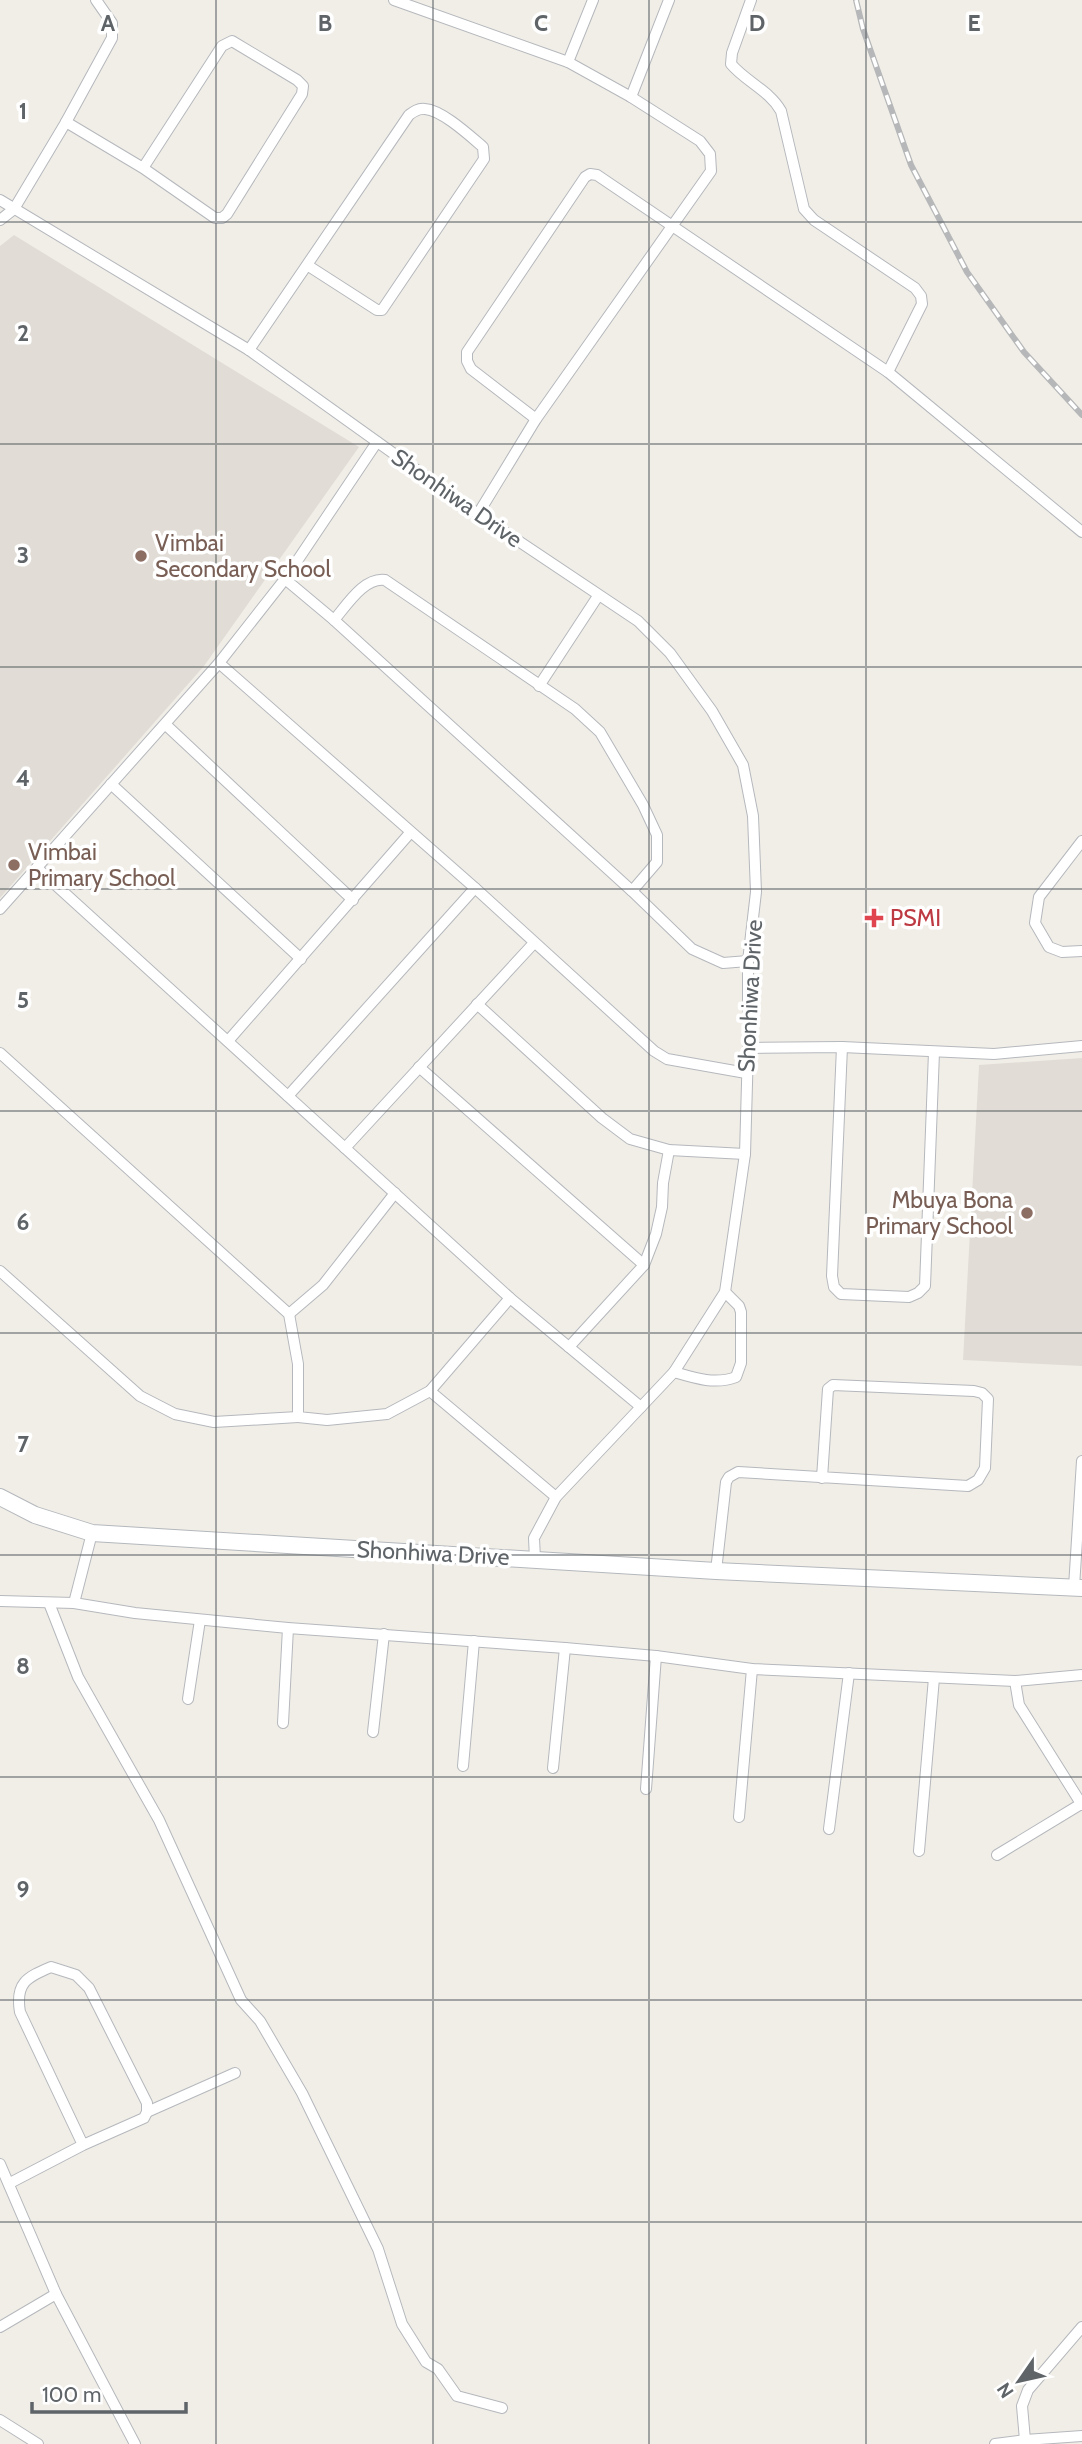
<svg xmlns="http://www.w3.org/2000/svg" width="1082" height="2444" viewBox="0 0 1082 2444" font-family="Cabin,sans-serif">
  <rect width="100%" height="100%" fill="#f1eee8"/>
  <!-- education -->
  <g fill="#e1ddd6">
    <polygon points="14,235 359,447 204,666 0,898 0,246"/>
    <polygon points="1082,1058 1082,1366 963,1360 979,1065"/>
  </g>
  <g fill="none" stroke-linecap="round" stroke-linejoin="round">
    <defs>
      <g id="street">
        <polyline points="394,0 568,62 631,97 700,141 710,154 711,171 536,419 478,514"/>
        <path d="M751 0 732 53 731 64C745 81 770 91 781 111L804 209 814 220 915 288 921 296 922 304 888 372"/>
        <polyline points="568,62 593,0"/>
        <polyline points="631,97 669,0"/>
        <polyline points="66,122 112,38 112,23 96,0"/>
        <polyline points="0,200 249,350 478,514 638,621 670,653 712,711 743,765 753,816 756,892 748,961 748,1048 745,1154 725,1292 674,1372 556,1497 534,1538 535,1559"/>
        <polyline points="0,220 14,209 66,122 143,168 215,218 222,218 227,214 302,94 303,86 297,80 232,41 222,46 143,168"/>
        <path d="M249 350 409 115C413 112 418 108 425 109 442 110 470 136 483 147L484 159 382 310H377L307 265"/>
        <polyline points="536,419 471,369 467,361 467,352 585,177 590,174 597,175 888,372 1082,532"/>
        <polyline points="285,579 334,620 632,891 692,949 723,963 748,961"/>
        <path d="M334 620C347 605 364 577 385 580L575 709 600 732 643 805 657 835V862L632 891"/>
        <polyline points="219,663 475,888 654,1051 667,1059 746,1073"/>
        <polyline points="539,686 598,596"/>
        <polyline points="166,725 353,900"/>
        <polyline points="111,784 301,959"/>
        <polyline points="1082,841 1039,897 1035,923 1049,947 1062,952 1082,951"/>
        <polyline points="37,868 510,1298 641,1407"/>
        <polyline points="0,909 219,663 285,579 377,442"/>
        <polyline points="477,1004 602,1118 630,1139 669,1150 745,1154"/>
        <polyline points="228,1041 410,833"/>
        <polyline points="842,1047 832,1276 834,1287 841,1294 909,1297 918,1293 925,1286 934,1052"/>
        <polyline points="748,1048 842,1047 994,1054 1082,1046"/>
        <polyline points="0,1053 289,1314 298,1364 298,1417 327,1420 387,1414 430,1391 510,1298"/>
        <polyline points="419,1067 644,1265"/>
        <polyline points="288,1096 475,888"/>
        <polyline points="345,1148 534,943"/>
        <polyline points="0,1271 140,1396 175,1414 214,1422 298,1417"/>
        <polyline points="289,1314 323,1285 395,1193"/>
        <polyline points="569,1347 644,1265 656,1234 662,1207 663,1183 669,1150"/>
        <path d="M674 1372C694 1378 715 1385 736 1377L741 1363V1312L739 1306 725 1292"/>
        <polyline points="430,1391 556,1497"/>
        <polyline points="92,1533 74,1603 135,1613 288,1628 565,1648 656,1656 752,1669 1015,1681 1082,1675"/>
        <polyline points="716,1571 726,1482 729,1477 738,1472 968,1486 978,1480 985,1468 988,1399 982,1393 974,1391 833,1385 828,1389 822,1478"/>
        <polyline points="1074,1587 1082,1461"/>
        <polyline points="0,1601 74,1603"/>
        <polyline points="49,1603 78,1677 159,1820 241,2000 260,2021 302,2093 378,2249 402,2324 426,2362 438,2369 457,2396 502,2408"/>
        <polyline points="1015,1681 1019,1705 1082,1805"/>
        <polyline points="188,1699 200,1620"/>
        <polyline points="283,1723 288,1628"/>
        <polyline points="373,1732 384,1634"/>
        <polyline points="463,1766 474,1641"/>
        <polyline points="553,1768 565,1648"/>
        <polyline points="646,1789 656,1656"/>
        <polyline points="739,1817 752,1669"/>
        <polyline points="829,1829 849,1673"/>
        <polyline points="919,1851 934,1678"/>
        <polyline points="997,1855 1081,1804"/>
        <polyline points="147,2112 235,2073"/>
        <polyline points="0,2164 56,2294 135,2444"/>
        <path d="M10 2183 83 2145 144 2118 147 2112V2103L89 1988 76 1975 51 1967C27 1977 15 1983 20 2012L83 2145"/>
        <polyline points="0,2327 56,2294"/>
        <polyline points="0,2420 38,2444"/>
        <polyline points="1025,2440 1022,2406 1028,2390 1082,2327"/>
        <polyline points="995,2444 1025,2440 1082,2436"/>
      </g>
      <polyline id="secondary" points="0,1497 35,1515 92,1533 716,1571 1082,1588"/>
    </defs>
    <!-- street casing -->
    <use href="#street" stroke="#b5b8bc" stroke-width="12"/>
    <!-- secondary casing -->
    <use href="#secondary" stroke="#b4b8bc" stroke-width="18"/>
    <!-- street -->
    <use href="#street" stroke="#fff" stroke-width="10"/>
    <!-- secondary -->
    <use href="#secondary" stroke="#fff" stroke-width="16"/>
    <defs>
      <polyline id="rail" points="856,0 863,29 911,165 967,272 1024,352 1082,415"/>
    </defs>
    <!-- rail casing -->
    <use href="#rail" stroke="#b6b7b8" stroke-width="6"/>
    <!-- rail -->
    <use href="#rail" stroke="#fff" stroke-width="3.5" stroke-dasharray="10" stroke-linecap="butt"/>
  </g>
  <!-- grid -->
  <path fill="none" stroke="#5f6468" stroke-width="2" stroke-opacity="0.55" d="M216 0V2444M433 0V2444M649 0V2444M866 0V2444M0 222H1082M0 444H1082M0 667H1082M0 889H1082M0 1111H1082M0 1333H1082M0 1555H1082M0 1777H1082M0 2000H1082M0 2222H1082"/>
  <!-- markers -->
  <g fill="#8d6e63" stroke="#fff" stroke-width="2.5">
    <circle cx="141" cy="556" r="7"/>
    <circle cx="14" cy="865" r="7"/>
    <circle cx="1027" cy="1213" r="7"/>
  </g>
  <path fill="#e0444e" stroke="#fff" stroke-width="2.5" d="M870.5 907.5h7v7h7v7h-7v7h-7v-7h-7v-7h7z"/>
  <g text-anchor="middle" stroke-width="7" stroke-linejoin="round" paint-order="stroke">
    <!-- street labels -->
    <g font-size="23" fill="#5f6468" stroke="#fff">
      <text transform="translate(457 498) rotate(35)" y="8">Shonhiwa Drive</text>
      <text transform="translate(750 996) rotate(-87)" y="8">Shonhiwa Drive</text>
      <text transform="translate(433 1553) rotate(3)" y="8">Shonhiwa Drive</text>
    </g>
    <!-- education labels -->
    <g font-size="23" fill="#785e54" stroke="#fff" text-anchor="start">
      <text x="155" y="551">Vimbai<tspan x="155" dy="26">Secondary School</tspan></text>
      <text x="28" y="860">Vimbai<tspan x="28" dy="26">Primary School</tspan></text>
      <text x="1013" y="1208" text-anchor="end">Mbuya Bona<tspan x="1013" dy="26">Primary School</tspan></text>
    </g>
    <!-- health labels -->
    <g font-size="23" fill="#be3a42" stroke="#fff" text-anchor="start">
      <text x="890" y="926">PSMI</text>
    </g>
  </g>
  <g font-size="23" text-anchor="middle" font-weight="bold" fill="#5f6468" stroke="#fff" stroke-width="7" stroke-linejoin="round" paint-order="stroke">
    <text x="108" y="31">A</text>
    <text x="325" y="31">B</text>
    <text x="541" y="31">C</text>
    <text x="757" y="31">D</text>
    <text x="974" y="31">E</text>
    <text x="23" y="119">1</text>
    <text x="23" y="341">2</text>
    <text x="23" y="563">3</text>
    <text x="23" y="786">4</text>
    <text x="23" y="1008">5</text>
    <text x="23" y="1230">6</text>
    <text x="23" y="1452">7</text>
    <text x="23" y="1674">8</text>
    <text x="23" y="1897">9</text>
  </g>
  <!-- north arrow -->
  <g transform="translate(1019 2381) rotate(236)" stroke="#ffffff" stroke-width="5" paint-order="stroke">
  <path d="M0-5L12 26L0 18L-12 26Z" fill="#5f6468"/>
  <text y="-10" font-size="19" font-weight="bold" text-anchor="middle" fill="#5f6468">N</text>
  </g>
  <!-- scale -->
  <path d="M32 2402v10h154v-10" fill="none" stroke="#5f6468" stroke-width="3.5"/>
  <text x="42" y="2402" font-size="21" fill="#5f6468" stroke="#ffffff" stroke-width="5" paint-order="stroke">100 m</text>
</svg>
